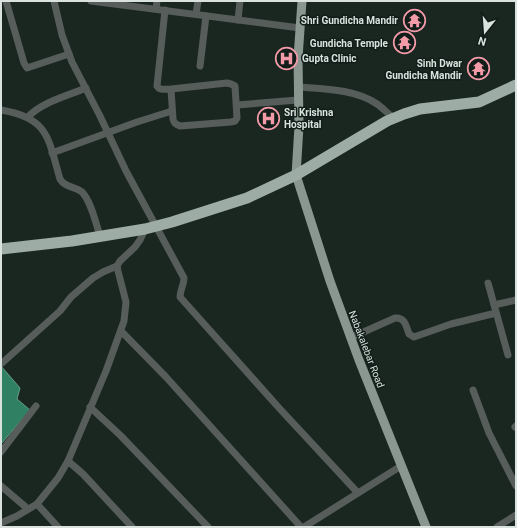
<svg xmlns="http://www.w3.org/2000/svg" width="517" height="528" viewBox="0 0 517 528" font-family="Roboto,sans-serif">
  <rect width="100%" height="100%" fill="#1a2721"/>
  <!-- water -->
  <polygon fill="#308064" stroke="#639d89" points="1,366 20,388 17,399 30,410 1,444"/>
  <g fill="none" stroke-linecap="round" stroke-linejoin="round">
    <!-- minor -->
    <g stroke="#575d5a" stroke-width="7">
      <polyline points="6,1 24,63 27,68 69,54"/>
      <path d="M54 1 62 35 72 62 100 116 126 171 184 278C184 285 180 290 180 297L280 409 358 493"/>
      <polyline points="91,1 300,28"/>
      <polyline points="156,9 157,1"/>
      <path d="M165 10 157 86C160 91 165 89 171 89L227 83 231 84 235 86 237 118 235 121 231 122 180 126C175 124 174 123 173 119L171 89"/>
      <polyline points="196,14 198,1"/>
      <polyline points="238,20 240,1"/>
      <polyline points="200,66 206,16"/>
      <path d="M298 87C324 89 355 89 377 104 383 108 388 114 394 118"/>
      <polyline points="237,105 298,100"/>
      <path d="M1 110C49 118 48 138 60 179 65 188 75 186 82 192 91 201 96 224 100 236"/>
      <path d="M28 117C42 102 67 96 86 88"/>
      <polyline points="52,153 137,122 172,111"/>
      <polyline points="488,283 508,355"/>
      <polyline points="494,305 516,300"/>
      <polyline points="121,331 166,377 301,527"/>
      <path d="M350 338 395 318C405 317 406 326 409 334L414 337 451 324 496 313"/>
      <polyline points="1,364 60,311 71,297 93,278 103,272 117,266"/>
      <polyline points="473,390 489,433 516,486"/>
      <polyline points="90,407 121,436 208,527"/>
      <polyline points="515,427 516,426"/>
      <polyline points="1,452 36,406"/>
      <polyline points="68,461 83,474 132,527"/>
      <polyline points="1,486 28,509"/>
      <polyline points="37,504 58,527"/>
      <polyline points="1,523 17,516 37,504 58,478 68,461 106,371 124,321 126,302 118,271 117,266 120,261 135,247 140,240 145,229"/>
      <polyline points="304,527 401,466"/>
      <polyline points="497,527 516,515"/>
    </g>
    <!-- major -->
    <polyline stroke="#899790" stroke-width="9" points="302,1 298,58 299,126 296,175 330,281 359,360 426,527"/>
    <!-- highway -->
    <polyline stroke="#9dada6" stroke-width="11" points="1,249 72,241 145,229 172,222 247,198 296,175 387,121 404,114 420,109 479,102 516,85"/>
  </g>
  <!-- icons -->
  <defs>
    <symbol id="temple-ring" viewBox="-11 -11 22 22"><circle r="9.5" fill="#101d18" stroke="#f39aa8" stroke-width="1.5"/><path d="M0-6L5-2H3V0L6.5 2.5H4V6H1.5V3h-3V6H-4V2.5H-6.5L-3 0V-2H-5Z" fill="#f39aa8"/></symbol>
    <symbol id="hospital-ring" viewBox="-11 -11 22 22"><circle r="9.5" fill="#101d18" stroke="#f39aa8" stroke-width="1.5"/><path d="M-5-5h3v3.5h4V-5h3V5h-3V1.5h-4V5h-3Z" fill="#f39aa8"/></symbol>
  </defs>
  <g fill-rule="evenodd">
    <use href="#temple-ring" x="402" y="8" width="25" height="25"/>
    <use href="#temple-ring" x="392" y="30" width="25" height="25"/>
    <use href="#hospital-ring" x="274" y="46" width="25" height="25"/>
    <use href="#temple-ring" x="466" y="56" width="25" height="25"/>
    <use href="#hospital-ring" x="256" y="106" width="25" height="25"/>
  </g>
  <g text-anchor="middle" stroke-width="3" stroke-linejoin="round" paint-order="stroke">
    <!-- poi labels -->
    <g font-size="10" font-weight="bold" fill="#d9e2de" stroke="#101d18" text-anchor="end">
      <text x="398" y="24">Shri Gundicha Mandir</text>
      <text x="388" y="47">Gundicha Temple</text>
      <text x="302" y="62" text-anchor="start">Gupta Clinic</text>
      <text x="462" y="67">Sinh Dwar<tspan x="462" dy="12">Gundicha Mandir</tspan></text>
      <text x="284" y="116" text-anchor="start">Sri Krishna<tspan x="284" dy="12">Hospital</tspan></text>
    </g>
    <!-- street labels -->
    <g font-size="10" fill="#d9e2de" stroke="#101d18">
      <text transform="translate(367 349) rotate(69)" y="4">Nabakalebar Road</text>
    </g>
  </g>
  <!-- border -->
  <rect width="517" height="528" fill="none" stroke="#d9e2de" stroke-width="4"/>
  <!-- north arrow -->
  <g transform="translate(485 32) rotate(197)" stroke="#101d18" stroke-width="3" paint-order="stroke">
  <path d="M0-3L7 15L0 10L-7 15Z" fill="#d9e2de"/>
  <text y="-6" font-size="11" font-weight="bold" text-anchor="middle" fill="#d9e2de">N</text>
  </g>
</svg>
